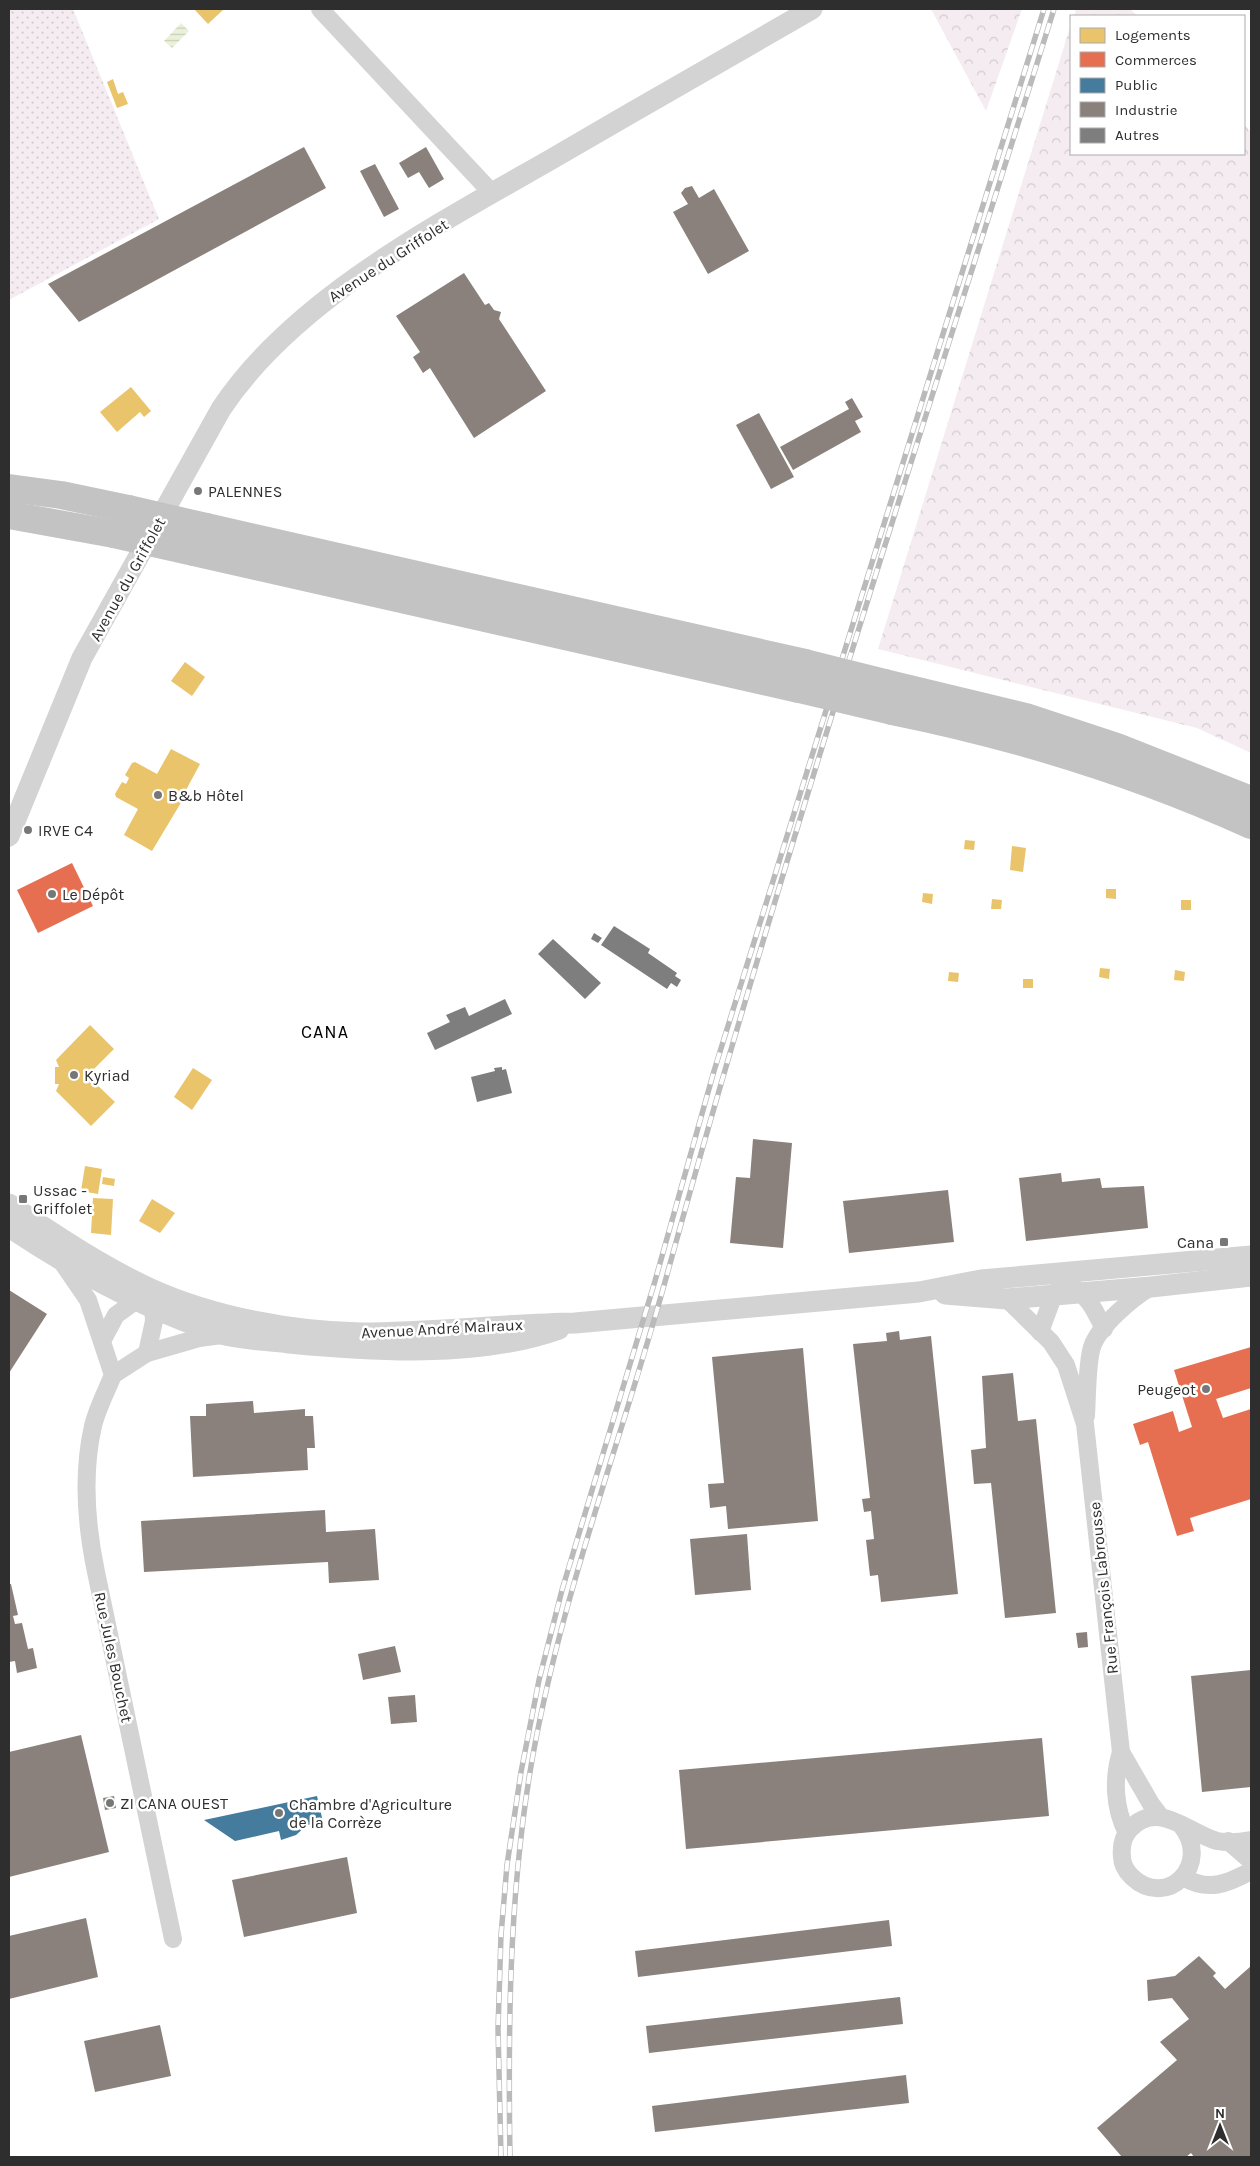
<svg xmlns="http://www.w3.org/2000/svg" width="1260" height="2166" viewBox="0 0 1260 2166" font-family="Karla,sans-serif">
  <defs>
    <pattern id="grass-dots" width="8" height="8" patternUnits="userSpaceOnUse" patternTransform="scale(1.25)"><rect width="8" height="8" fill="#f4ecf1"/><path d="M2 2h.1M6 6h.1" fill="none" stroke="#d2cbcf" stroke-width="1.8" stroke-linecap="round"/></pattern>
    <pattern id="forest-crowns" width="20" height="18" patternUnits="userSpaceOnUse" patternTransform="scale(1.25)"><rect width="20" height="18" fill="#f4ecf1"/><path d="M2 6a3 3 0 1 1 6 0M12 15a3 3 0 1 1 6 0" fill="none" stroke="#d2cbcf"/></pattern>
    <pattern id="water-rules" width="6" height="5" patternUnits="userSpaceOnUse" patternTransform="scale(1.25)"><rect width="6" height="5" fill="#eaf1d9"/><path d="M0 2.5h6" fill="none" stroke="#c9cfbb"/></pattern>
  </defs>
  <rect width="100%" height="100%" fill="#fff"/>
  <!-- grass -->
  <polygon fill="url(#grass-dots)" points="9,9 73,9 159,219 9,300"/>
  <!-- forest -->
  <g fill="url(#forest-crowns)">
    <polygon points="931,9 1022,9 986,111"/>
    <polygon points="1076,9 1130,9 1138,16 1074,16"/>
    <polygon points="1071,24 1071,154 1244,154 1244,124 1251,132 1251,753 1197,728 878,649"/>
  </g>
  <!-- water -->
  <polygon fill="url(#water-rules)" points="181,23 189,31 172,48 164,41"/>
  <!-- homes -->
  <g fill="#e9c46a">
    <polygon points="194,9 224,9 208,24"/>
    <polygon points="113,79 118,94 123,92 128,104 117,108 107,82"/>
    <polygon points="131,387 151,411 144,417 140,412 117,432 100,412"/>
    <polygon points="185,662 205,677 192,696 171,681"/>
    <polygon points="171,749 200,764 186,790 188,791 152,851 124,835 138,809 116,797 115,794 122,782 126,784 129,778 125,775 132,763 135,762 157,774"/>
    <polygon points="965,840 975,841 974,850 964,849"/>
    <polygon points="1012,846 1026,848 1023,872 1010,870"/>
    <polygon points="1106,889 1116,889 1116,899 1106,898"/>
    <polygon points="923,893 933,894 932,904 922,902"/>
    <polygon points="992,899 1002,900 1001,909 991,909"/>
    <rect x="1181" y="900" width="10" height="10"/>
    <polygon points="1100,968 1110,969 1109,979 1099,977"/>
    <polygon points="1175,970 1185,972 1184,981 1174,980"/>
    <polygon points="949,972 959,973 958,982 948,981"/>
    <rect x="1023" y="979" width="10" height="9"/>
    <polygon points="90,1025 114,1049 92,1071 92,1080 115,1102 91,1126 56,1091 59,1084 55,1084 55,1067 59,1067 56,1060"/>
    <polygon points="193,1068 212,1080 192,1110 174,1097"/>
    <polygon points="85,1166 102,1169 98,1194 81,1191"/>
    <polygon points="103,1177 115,1179 114,1186 102,1184"/>
    <polygon points="93,1198 113,1199 111,1235 91,1233"/>
    <polygon points="152,1199 175,1213 160,1233 139,1221"/>
  </g>
  <!-- shops -->
  <g fill="#e76f51">
    <polygon points="72,863 93,906 38,933 17,890"/>
    <polygon points="1251,1347 1251,1388 1216,1399 1223,1418 1251,1409 1251,1499 1190,1518 1194,1531 1177,1536 1148,1442 1140,1445 1133,1424 1173,1411 1179,1432 1192,1427 1174,1370"/>
  </g>
  <!-- public -->
  <polygon fill="#457b9d" points="317,1796 323,1822 307,1825 296,1835 281,1840 279,1831 235,1841 204,1820"/>
  <!-- industry -->
  <g fill="#8a817c">
    <polygon points="304,147 326,188 79,322 48,284"/>
    <polygon points="426,147 444,179 429,188 419,172 408,178 399,163"/>
    <polygon points="375,164 399,209 384,217 360,171"/>
    <polygon points="692,186 699,198 714,189 749,251 708,274 673,212 688,204 681,193 685,188"/>
    <polygon points="464,273 485,305 489,303 494,310 501,312 499,319 546,391 474,438 430,368 423,373 413,357 420,352 396,316"/>
    <polygon points="852,398 863,417 855,421 861,432 793,470 780,447 849,409 845,402"/>
    <polygon points="759,413 794,477 771,489 736,425"/>
    <polygon points="753,1139 792,1143 783,1248 730,1243 736,1177 750,1178"/>
    <polygon points="1061,1173 1062,1182 1100,1178 1102,1188 1144,1186 1148,1228 1026,1241 1019,1178"/>
    <polygon points="948,1190 954,1242 849,1253 843,1201"/>
    <polygon points="9,1290 47,1314 9,1373"/>
    <polygon points="899,1331 900,1340 931,1336 958,1594 881,1602 878,1575 870,1576 866,1540 874,1539 871,1511 864,1512 862,1499 870,1498 853,1344 887,1341 886,1333"/>
    <polygon points="803,1348 818,1521 728,1529 726,1506 710,1508 708,1484 724,1483 712,1357"/>
    <polygon points="1013,1373 1018,1421 1036,1419 1056,1613 1005,1618 991,1483 974,1484 971,1450 986,1448 982,1376"/>
    <polygon points="253,1401 254,1413 305,1409 305,1416 313,1416 315,1448 307,1448 308,1470 193,1477 190,1416 206,1416 206,1404"/>
    <polygon points="325,1510 326,1532 375,1529 379,1580 329,1583 328,1562 144,1572 141,1521"/>
    <polygon points="747,1534 751,1590 695,1595 690,1539"/>
    <polygon points="9,1584 11,1584 18,1615 13,1616 15,1624 22,1623 28,1649 33,1648 37,1668 17,1673 15,1661 9,1662"/>
    <polygon points="1087,1632 1088,1647 1078,1648 1076,1633"/>
    <polygon points="395,1646 401,1672 363,1680 358,1654"/>
    <polygon points="1251,1670 1251,1787 1202,1792 1191,1676"/>
    <polygon points="415,1695 417,1722 391,1724 388,1697"/>
    <polygon points="81,1735 109,1852 9,1877 9,1752"/>
    <polygon points="1042,1738 1049,1816 686,1849 679,1770"/>
    <polygon points="114,1796 116,1808 105,1810 103,1798"/>
    <polygon points="347,1857 357,1913 244,1937 232,1880"/>
    <polygon points="86,1918 98,1977 9,1999 9,1936"/>
    <polygon points="889,1920 892,1946 638,1977 635,1951"/>
    <polygon points="1199,1956 1216,1973 1213,1976 1225,1989 1251,1966 1251,2155 1249,2157 1194,2157 1191,2153 1186,2157 1122,2157 1097,2128 1177,2060 1160,2042 1189,2019 1172,1998 1148,2001 1147,1980 1175,1976"/>
    <polygon points="900,1997 903,2024 649,2053 646,2026"/>
    <polygon points="160,2025 171,2076 95,2092 84,2041"/>
    <polygon points="906,2075 909,2103 655,2132 652,2106"/>
  </g>
  <!-- building -->
  <g fill="#7e7e7e">
    <polygon points="197,486 202,488 199,496 194,495"/>
    <polygon points="614,926 650,949 648,953 677,973 675,976 681,980 677,987 671,983 667,989 601,945"/>
    <polygon points="594,933 602,938 598,943 591,939"/>
    <polygon points="553,939 601,983 585,999 538,954"/>
    <polygon points="505,999 512,1014 435,1050 427,1033 450,1022 446,1015 465,1007 469,1016"/>
    <polygon points="502,1067 502,1070 506,1069 512,1093 477,1102 471,1077 495,1071 494,1068"/>
  </g>
  <g fill="none" stroke-linecap="round" stroke-linejoin="round">
    <!-- minor -->
    <g stroke="#d3d3d3" stroke-width="18">
      <polyline points="320,9 492,193"/>
      <polyline points="62,1262 88,1300 113,1375 147,1353 199,1338 222,1335"/>
      <path d="M1066 1282C1088 1296 1093 1306 1104 1329"/>
      <polyline points="1007,1299 1051,1342 1066,1365 1085,1424 1121,1752 1151,1804 1160,1816"/>
      <polyline points="1040,1332 1054,1294 1060,1287"/>
      <polyline points="102,1341 116,1315 152,1289 154,1321 147,1353"/>
      <path d="M113 1375C106 1392 97 1409 93 1426 82 1474 86 1524 96 1572L173 1939"/>
      <path d="M1086 1416C1087 1399 1087 1362 1092 1347 1099 1326 1132 1298 1151 1287"/>
      <path d="M1121 1752C1113 1778 1114 1808 1127 1833"/>
      <path d="M1181 1825C1213 1864 1167 1910 1132 1877 1127 1872 1122 1864 1122 1857 1121 1847 1123 1836 1130 1829 1158 1799 1188 1833 1217 1841 1227 1843 1241 1842 1251 1840"/>
      <polyline points="1228,1841 1251,1861"/>
      <path d="M1183 1877C1208 1892 1227 1884 1251 1871"/>
    </g>
    <!-- tertiary -->
    <g stroke="#d3d3d3" stroke-width="21">
      <path d="M9 836 82 658 221 409C293 300 438 224 550 160 637 109 725 59 812 9"/>
      <path d="M9 1204C54 1234 101 1266 151 1289 213 1317 293 1332 361 1333 433 1333 504 1324 575 1323L919 1292 981 1280 1251 1256"/>
      <path d="M9 1227C75 1271 145 1310 221 1334 242 1340 267 1340 289 1343 373 1351 478 1358 559 1329"/>
      <polyline points="945,1294 1007,1299 1151,1287 1251,1276"/>
    </g>
    <!-- trunk -->
    <g stroke="#c3c3c3" stroke-width="28">
      <polyline points="9,488 61,495 128,509"/>
      <polyline points="9,515 114,534"/>
      <polyline points="206,527 805,663"/>
      <polyline points="194,552 799,689"/>
      <polyline points="885,683 1026,717 1117,747 1251,800"/>
      <path d="M892 711C1016 736 1136 773 1251 825"/>
    </g>
    <defs>
      <g id="rail">
        <polyline points="501,2157 498,2029 501,1935 507,1865 521,1772 539,1680 562,1590 655,1281 714,1071 1044,9"/>
        <path d="M510 2157C508 2029 509 1905 529 1778 557 1605 622 1440 668 1271 785 847 923 429 1054 9"/>
      </g>
    </defs>
    <!-- rail casing -->
    <use href="#rail" stroke="#bababa" stroke-width="5.5"/>
    <!-- rail -->
    <use href="#rail" stroke="#fff" stroke-width="4" stroke-dasharray="11" stroke-linecap="butt"/>
    <!-- trunk-bridge -->
    <g stroke="#c3c3c3" stroke-width="28">
      <polyline points="128,509 206,527"/>
      <polyline points="114,534 194,552"/>
      <polyline points="805,663 885,683"/>
      <polyline points="799,689 892,711"/>
    </g>
  </g>
  <!-- markers -->
  <g fill="#777" stroke="#fff" stroke-width="2">
    <circle cx="198" cy="491" r="5"/>
    <circle cx="158" cy="795" r="5"/>
    <circle cx="28" cy="830" r="5"/>
    <circle cx="52" cy="894" r="5"/>
    <circle cx="74" cy="1075" r="5"/>
    <rect x="18" y="1194" width="10" height="10" rx="2.5"/>
    <rect x="1219" y="1237" width="10" height="10" rx="2.5"/>
    <circle cx="1206" cy="1389" r="5"/>
    <circle cx="110" cy="1803" r="5"/>
    <circle cx="279" cy="1813" r="5"/>
  </g>
  <g text-anchor="middle" stroke-width="5" stroke-linejoin="round" paint-order="stroke">
    <!-- street labels -->
    <g font-size="16" fill="#2e2e2e" stroke="#fff">
      <text transform="translate(388 260) rotate(-33)" y="6">Avenue du Griffolet</text>
      <text transform="translate(127 579) rotate(-61)" y="6">Avenue du Griffolet</text>
      <text transform="translate(442 1328) rotate(-3)" y="6">Avenue André Malraux</text>
      <text transform="translate(1103 1588) rotate(-96)" y="6">Rue François Labrousse</text>
      <text transform="translate(114 1657) rotate(78)" y="6">Rue Jules Bouchet</text>
    </g>
    <!-- poi labels -->
    <g font-size="16" fill="#2e2e2e" stroke="#fff" text-anchor="start">
      <text x="208" y="497">PALENNES</text>
      <text x="168" y="801">B&amp;b Hôtel</text>
      <text x="38" y="836">IRVE C4</text>
      <text x="62" y="900">Le Dépôt</text>
      <text x="84" y="1081">Kyriad</text>
      <text x="33" y="1196">Ussac -<tspan x="33" dy="18">Griffolet</tspan></text>
      <text x="1214" y="1248" text-anchor="end">Cana</text>
      <text x="1196" y="1395" text-anchor="end">Peugeot</text>
      <text x="120" y="1809">ZI CANA OUEST</text>
      <text x="289" y="1810">Chambre d'Agriculture<tspan x="289" dy="18">de la Corrèze</tspan></text>
    </g>
    <!-- neighbourhood labels -->
    <g font-size="18" letter-spacing="1" fill="#000" stroke="#fff">
      <text x="325" y="1038">CANA</text>
    </g>
  </g>
  <!-- border -->
  <rect width="1260" height="2166" fill="none" stroke="#2e2e2e" stroke-width="20"/>
  <!-- legend -->
  <rect x="1070" y="15" width="175" height="140" fill="#ffffff" stroke="#ababab"/>
  <rect x="1080" y="28" width="25" height="15" fill="#e9c46a" stroke="#ababab"/>
  <text x="1115" y="40" font-size="15" fill="#2e2e2e">Logements</text>
  <rect x="1080" y="52" width="25" height="15" fill="#e76f51" stroke="#ababab"/>
  <text x="1115" y="65" font-size="15" fill="#2e2e2e">Commerces</text>
  <rect x="1080" y="78" width="25" height="15" fill="#457b9d" stroke="#ababab"/>
  <text x="1115" y="90" font-size="15" fill="#2e2e2e">Public</text>
  <rect x="1080" y="102" width="25" height="15" fill="#8a817c" stroke="#ababab"/>
  <text x="1115" y="115" font-size="15" fill="#2e2e2e">Industrie</text>
  <rect x="1080" y="128" width="25" height="15" fill="#7e7e7e" stroke="#ababab"/>
  <text x="1115" y="140" font-size="15" fill="#2e2e2e">Autres</text>
  <!-- north arrow -->
  <g transform="translate(1220 2126)" stroke="#ffffff" stroke-width="4" paint-order="stroke">
  <path d="M0-4L9 19L0 12L-9 19Z" fill="#2e2e2e"/>
  <text y="-8" font-size="14" font-weight="bold" text-anchor="middle" fill="#2e2e2e">N</text>
  </g>
</svg>
